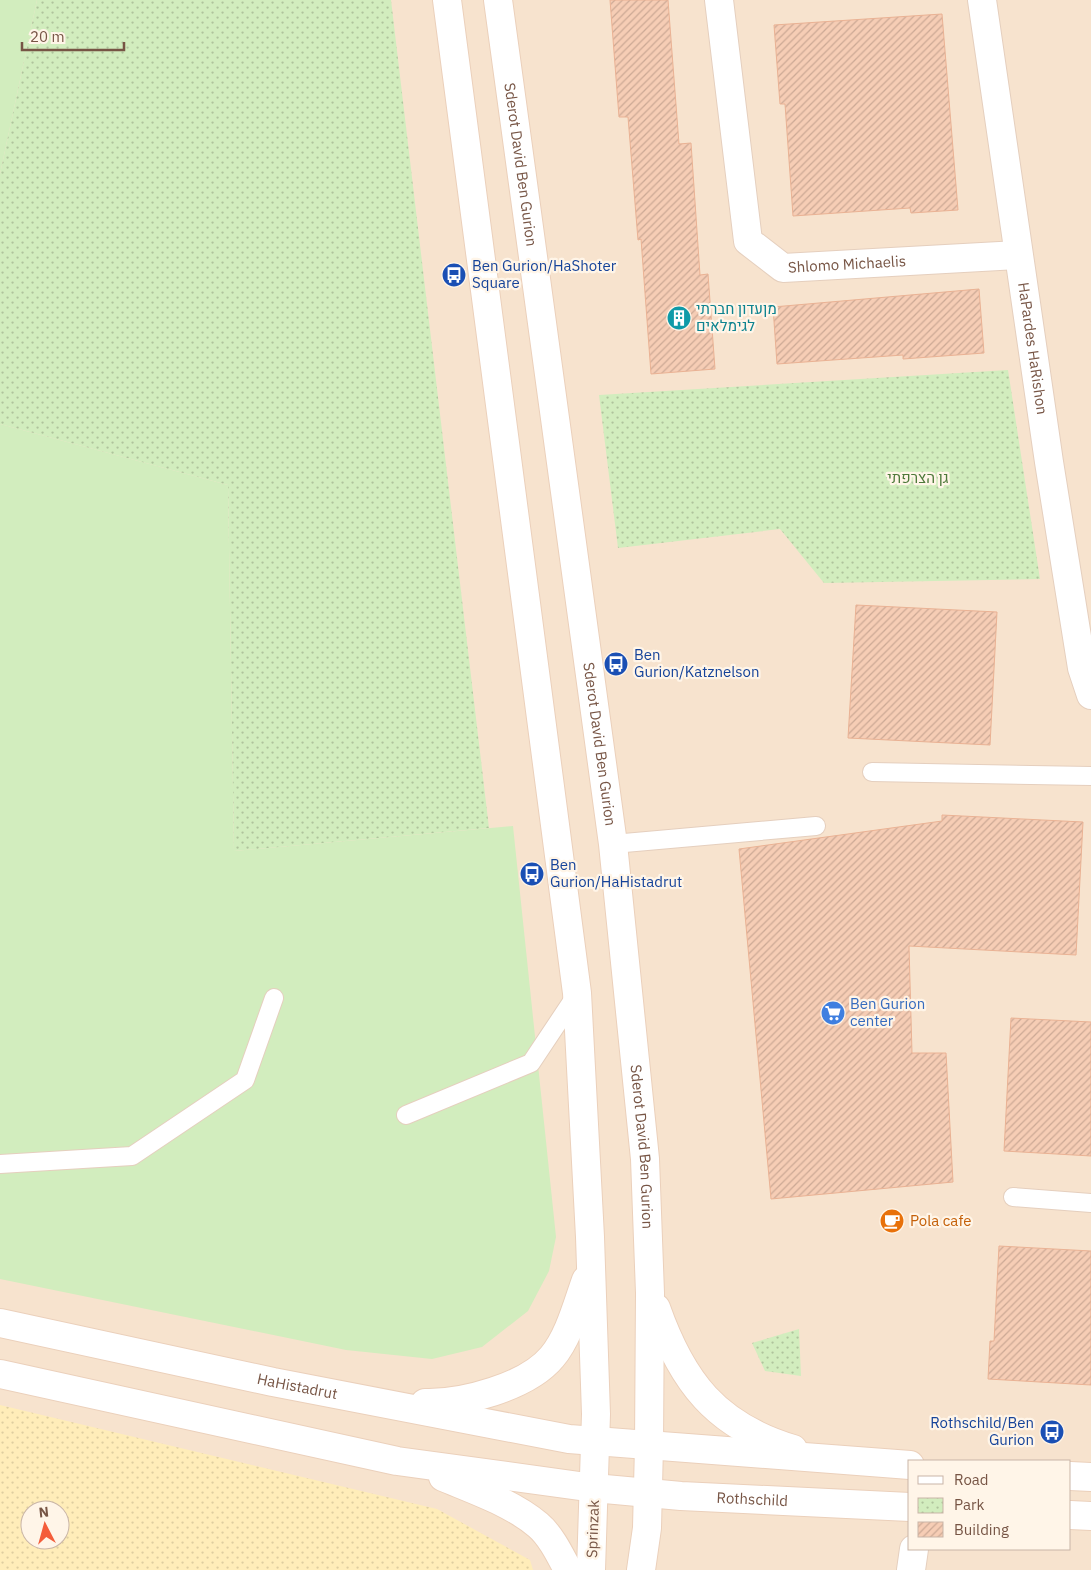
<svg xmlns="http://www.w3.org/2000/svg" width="1091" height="1570" viewBox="0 0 1091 1570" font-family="'IBM Plex Sans',Heebo,sans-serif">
  <defs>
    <pattern id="sand-dots" width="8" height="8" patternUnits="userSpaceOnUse" patternTransform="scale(1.25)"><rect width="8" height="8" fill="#ffedb9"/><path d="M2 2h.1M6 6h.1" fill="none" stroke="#decda0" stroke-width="1.8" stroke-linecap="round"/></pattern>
    <pattern id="park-dots" width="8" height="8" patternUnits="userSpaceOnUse" patternTransform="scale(1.25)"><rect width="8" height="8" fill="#d2edbe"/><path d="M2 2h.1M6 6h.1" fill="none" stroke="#afc39c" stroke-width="1.8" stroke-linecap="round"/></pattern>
    <pattern id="building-hatch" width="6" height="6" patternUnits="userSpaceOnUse" patternTransform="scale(1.25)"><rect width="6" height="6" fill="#f6cdb5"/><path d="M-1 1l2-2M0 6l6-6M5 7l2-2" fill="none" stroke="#cca995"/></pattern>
  </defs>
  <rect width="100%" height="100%" fill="#fef2e0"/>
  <!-- residential -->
  <path fill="#f7e3ce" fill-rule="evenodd" d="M0 0H1091V1570H397L0 1439ZM910 1461H1070V1549H910Z"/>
  <!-- grass -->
  <g fill="#d2edbe">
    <polygon points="0,0 37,0 0,174"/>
    <polygon points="0,424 228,485 234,851 513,826 556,1237 549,1271 528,1311 482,1347 432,1359 346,1350 0,1279"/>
  </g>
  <!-- sand -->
  <path fill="url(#sand-dots)" fill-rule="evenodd" d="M0 1405 437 1509 530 1560 533 1570H0ZM30 1510H60V1540H30Z"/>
  <!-- park -->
  <g fill="url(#park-dots)">
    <polygon points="37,0 391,0 489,828 234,851 228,485 0,424 0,174"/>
    <polygon points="1008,370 1040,579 824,583 780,529 618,548 599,395"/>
    <polygon points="799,1329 801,1376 765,1371 752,1343"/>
  </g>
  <!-- building -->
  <g fill="url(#building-hatch)" stroke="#eab294">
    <polygon points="610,0 668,0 679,144 691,143 700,275 708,274 715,369 651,374 641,239 638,240 628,117 619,117"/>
    <polygon points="942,14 958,210 911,213 910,208 793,216 785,104 780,104 774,25"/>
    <polygon points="979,289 984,353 903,359 903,355 777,364 773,307"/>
    <polygon points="856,605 997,612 990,745 848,738"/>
    <polygon points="942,815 1083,822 1076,955 909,946 912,1053 946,1053 953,1182 771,1199 739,849 942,821"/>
    <polygon points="1011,1018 1091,1022 1091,1156 1004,1151"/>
    <polygon points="999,1246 1091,1251 1091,1385 988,1379 990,1341 994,1341"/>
  </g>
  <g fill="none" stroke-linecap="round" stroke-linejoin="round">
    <defs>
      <g id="lane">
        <polyline points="872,772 1091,776"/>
        <polyline points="613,844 816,826"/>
        <polyline points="406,1115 531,1063 577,994"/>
        <polyline points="0,1164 132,1156 245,1080 274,998"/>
        <polyline points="1013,1197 1091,1203"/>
      </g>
      <g id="street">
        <path id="s1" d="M719 0 748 241 783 268 1018 255"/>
        <path id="s2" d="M982 0 1049 462 1082 668 1091 695"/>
        <polyline points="911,1570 914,1549"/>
      </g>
      <g id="secondary">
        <polyline points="447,0 577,993 590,1237 596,1414 591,1570"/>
        <path id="s3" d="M498 0 613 844 645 1159 650 1293 649 1446 647 1528 641 1570"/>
        <path d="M656 1308C682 1382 716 1426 793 1449"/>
        <path id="s4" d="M0 1323 273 1382 569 1439 910 1465"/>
        <path id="s5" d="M0 1374 397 1461 594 1488 681 1496 910 1507"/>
        <path d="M425 1403C462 1404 527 1387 552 1357 569 1337 577 1305 586 1280"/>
        <polyline points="1070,1476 1091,1477"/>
        <path d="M443 1477C474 1490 512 1503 538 1525 551 1536 560 1555 568 1570"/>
        <polyline points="1070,1515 1091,1516"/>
      </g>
    </defs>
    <!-- lane casing -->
    <use href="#lane" stroke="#e5cfbe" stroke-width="20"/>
    <!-- street casing -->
    <use href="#street" stroke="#e5cfbe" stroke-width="30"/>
    <!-- secondary casing -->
    <use href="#secondary" stroke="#ebd0bb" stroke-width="30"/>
    <!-- lane -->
    <use href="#lane" stroke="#fff" stroke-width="18"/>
    <!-- street -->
    <use href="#street" stroke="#fff" stroke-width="28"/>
    <!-- secondary -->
    <use href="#secondary" stroke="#fff" stroke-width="28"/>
  </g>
  <!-- icons -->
  <defs>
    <symbol id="bus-disc" viewBox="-11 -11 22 22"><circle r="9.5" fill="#1a4fb4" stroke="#fff5e8"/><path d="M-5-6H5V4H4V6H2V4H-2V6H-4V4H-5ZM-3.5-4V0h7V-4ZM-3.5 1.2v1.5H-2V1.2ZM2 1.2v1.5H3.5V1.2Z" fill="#fff"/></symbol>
    <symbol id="building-disc" viewBox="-11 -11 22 22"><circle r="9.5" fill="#0f9aa8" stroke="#fff5e8"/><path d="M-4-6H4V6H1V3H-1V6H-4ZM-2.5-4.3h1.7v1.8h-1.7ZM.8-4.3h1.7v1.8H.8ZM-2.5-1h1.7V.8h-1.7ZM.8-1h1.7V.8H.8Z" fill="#fff"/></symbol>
    <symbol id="supermarket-disc" viewBox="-11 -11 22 22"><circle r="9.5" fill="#3f7fe0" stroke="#fff5e8"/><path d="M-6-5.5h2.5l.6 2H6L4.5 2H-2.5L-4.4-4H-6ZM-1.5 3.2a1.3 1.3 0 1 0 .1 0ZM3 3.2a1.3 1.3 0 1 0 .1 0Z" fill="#fff"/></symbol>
    <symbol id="cafe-disc" viewBox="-11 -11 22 22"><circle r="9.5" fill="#e8710a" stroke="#fff5e8"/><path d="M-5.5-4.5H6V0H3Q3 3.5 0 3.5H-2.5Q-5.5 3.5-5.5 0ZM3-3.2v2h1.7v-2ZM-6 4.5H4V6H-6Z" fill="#fff"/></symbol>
  </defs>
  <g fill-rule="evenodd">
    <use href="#bus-disc" x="440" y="261" width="28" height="28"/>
    <use href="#building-disc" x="665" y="304" width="28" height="28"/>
    <use href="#bus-disc" x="602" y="650" width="28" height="28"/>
    <use href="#bus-disc" x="518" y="860" width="28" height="28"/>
    <use href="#supermarket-disc" x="819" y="999" width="28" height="28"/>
    <use href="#cafe-disc" x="878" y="1207" width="28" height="28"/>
    <use href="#bus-disc" x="1038" y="1418" width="28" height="28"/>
  </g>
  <g text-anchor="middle" stroke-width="4.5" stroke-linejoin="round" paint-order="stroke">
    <!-- street labels -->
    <g font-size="15" fill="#775545" stroke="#fff5e8">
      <text dy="5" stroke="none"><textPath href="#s3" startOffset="166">Sderot David Ben Gurion</textPath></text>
      <text dy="5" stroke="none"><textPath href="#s1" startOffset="351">Shlomo Michaelis</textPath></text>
      <text dy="5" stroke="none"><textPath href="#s2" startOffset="352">HaPardes HaRishon</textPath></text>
      <text dy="5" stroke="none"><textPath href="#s3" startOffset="751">Sderot David Ben Gurion</textPath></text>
      <text dy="5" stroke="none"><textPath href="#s3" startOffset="1156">Sderot David Ben Gurion</textPath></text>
      <text dy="5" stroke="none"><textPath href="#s4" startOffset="304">HaHistadrut</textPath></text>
      <text dy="5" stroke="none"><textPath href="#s5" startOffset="764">Rothschild</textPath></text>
      <text transform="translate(593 1529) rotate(-88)" y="5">Sprinzak</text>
    </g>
    <!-- transit labels -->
    <g font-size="15" fill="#164399" stroke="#fff5e8" text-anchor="start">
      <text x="472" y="271">Ben Gurion/HaShoter<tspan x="472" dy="17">Square</tspan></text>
      <text x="634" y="660">Ben<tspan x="634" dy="17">Gurion/Katznelson</tspan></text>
      <text x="550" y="870">Ben<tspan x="550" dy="17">Gurion/HaHistadrut</tspan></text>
      <text x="1034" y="1428" text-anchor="end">Rothschild/Ben<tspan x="1034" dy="17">Gurion</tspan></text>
    </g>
    <!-- culture labels -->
    <g font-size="15" fill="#0d838f" stroke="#fff5e8" text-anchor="start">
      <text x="696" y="314">מןעדון חברתי<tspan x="696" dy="17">לגימלאים</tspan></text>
    </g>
    <!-- park labels -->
    <g font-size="15" fill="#4e793a" stroke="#fff5e8">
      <text x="918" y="483">גן הצרפתי</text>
    </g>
    <!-- shop labels -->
    <g font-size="15" fill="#366cbe" stroke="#fff5e8" text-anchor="start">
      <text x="850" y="1009">Ben Gurion<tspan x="850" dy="17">center</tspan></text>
    </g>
    <!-- food labels -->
    <g font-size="15" fill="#c56008" stroke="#fff5e8" text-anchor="start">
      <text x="910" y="1226">Pola cafe</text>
    </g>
  </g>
  <!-- legend -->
  <rect x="908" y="1460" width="162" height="90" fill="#fff5e8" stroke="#c9b5a7"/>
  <rect x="918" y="1476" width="25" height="8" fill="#ffffff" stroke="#c9b5a7"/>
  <text x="954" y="1485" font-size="15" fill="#775545">Road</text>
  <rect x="918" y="1498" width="25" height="15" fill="url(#park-dots)" stroke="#c9b5a7"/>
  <text x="954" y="1510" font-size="15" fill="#775545">Park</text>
  <rect x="918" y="1522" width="25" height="15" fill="url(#building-hatch)" stroke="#c9b5a7"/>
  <text x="954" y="1535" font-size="15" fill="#775545">Building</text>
  <!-- north arrow -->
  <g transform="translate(45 1525) rotate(354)"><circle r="24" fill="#fff5e8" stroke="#c9b5a7"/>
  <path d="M0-4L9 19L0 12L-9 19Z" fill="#f45d3a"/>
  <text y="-8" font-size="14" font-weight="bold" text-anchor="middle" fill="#775545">N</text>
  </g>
  <!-- scale -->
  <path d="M22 42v8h102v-8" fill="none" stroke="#775545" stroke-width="2.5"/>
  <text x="30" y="42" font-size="15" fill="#775545" stroke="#fff5e8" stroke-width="4" paint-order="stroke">20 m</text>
</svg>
